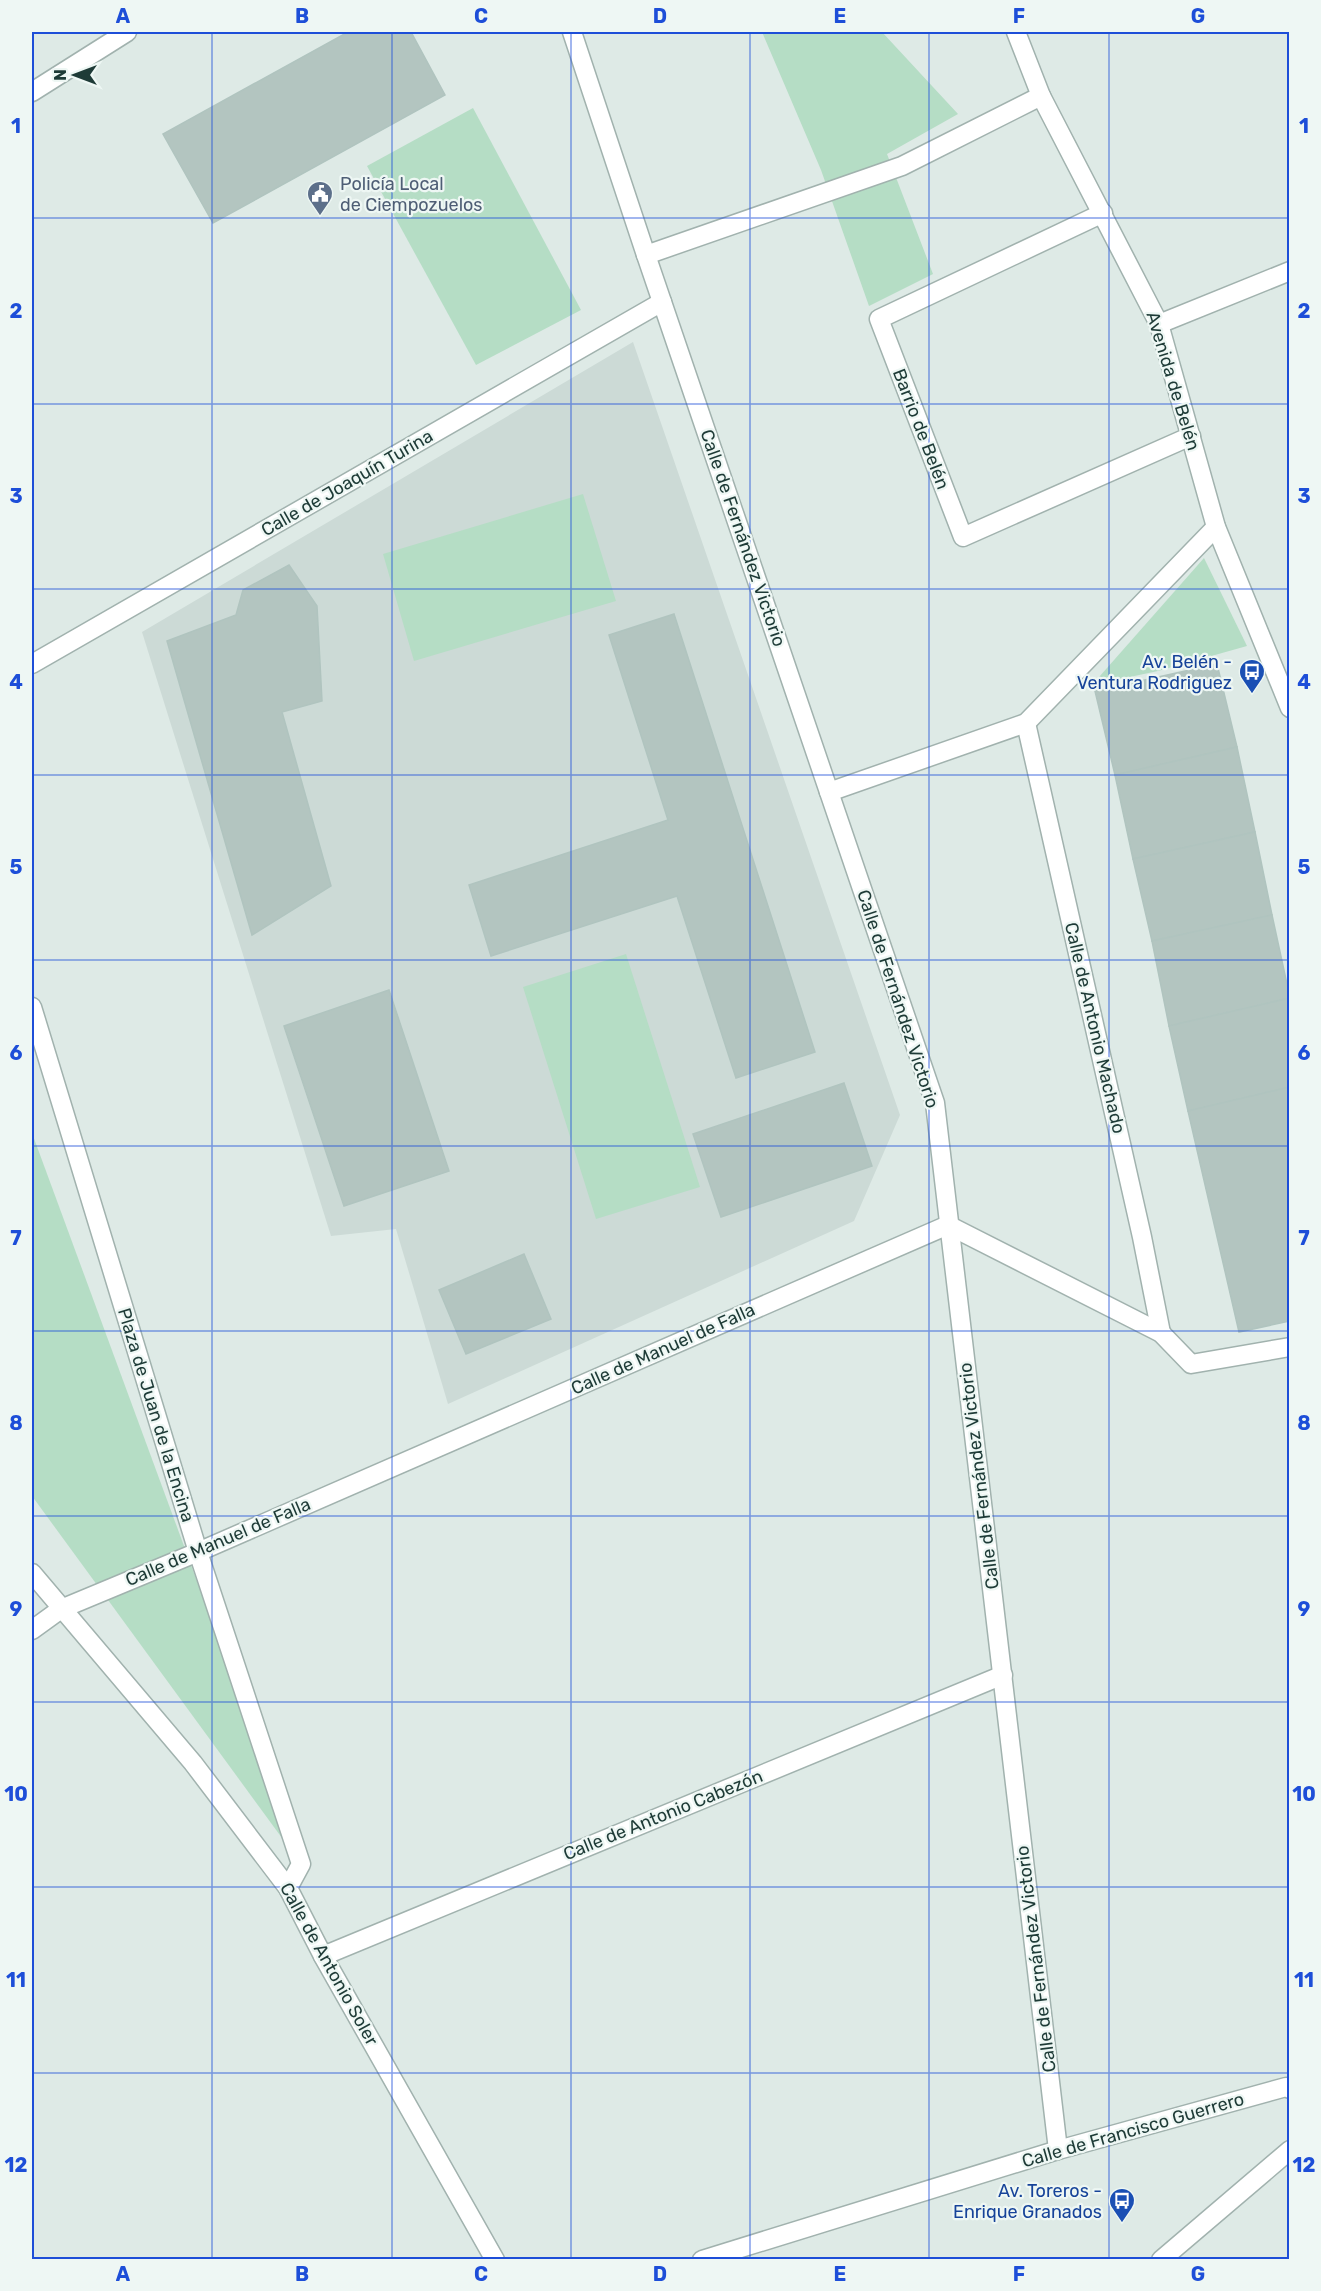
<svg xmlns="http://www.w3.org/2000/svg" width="1321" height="2291" viewBox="0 0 1321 2291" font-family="Rubik,sans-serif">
  <rect width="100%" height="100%" fill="#deeae6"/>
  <!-- built -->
  <polygon fill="#ccdad6" points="633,342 900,1115 854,1221 448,1404 396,1229 331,1236 142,632"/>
  <!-- green -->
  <g fill="#b5ddc5">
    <polygon points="762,32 882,32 958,114 887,154 933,274 869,306 821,170"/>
    <polygon points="473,108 581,310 476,365 367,166"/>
    <polygon points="583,494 616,601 414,661 383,554"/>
    <polygon points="1204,558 1247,646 1158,671 1092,685"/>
    <polygon points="626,954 700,1187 596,1219 523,987"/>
    <polygon points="32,1133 301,1864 32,1496"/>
  </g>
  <!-- building -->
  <g fill="#b3c5c0" stroke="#b0c4bf" stroke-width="1.5">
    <polygon points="348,32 411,32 445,95 213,223 163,134"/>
    <polygon points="289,565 317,606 322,701 282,712 331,886 252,935 167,641 236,615 243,590"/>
    <polygon points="674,614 815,1052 736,1078 677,896 491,956 469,885 668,820 609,635"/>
    <polygon points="1217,664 1237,747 1115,775 1095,691"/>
    <polygon points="1237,747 1255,832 1133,859 1115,775"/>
    <polygon points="1255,832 1272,915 1152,941 1133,859"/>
    <polygon points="1272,915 1290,998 1169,1026 1152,941"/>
    <polygon points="389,990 449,1171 344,1206 284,1026"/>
    <polygon points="1290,998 1290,1087 1188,1111 1169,1026"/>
    <polygon points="844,1083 872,1166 721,1217 693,1134"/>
    <polygon points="1290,1087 1290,1321 1239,1332 1188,1111"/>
    <polygon points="524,1254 551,1319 466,1354 439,1290"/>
  </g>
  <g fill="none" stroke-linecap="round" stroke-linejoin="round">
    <defs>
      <g id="minor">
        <polyline points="572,32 646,255 935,1103 1058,2150"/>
        <polyline points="1016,32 1041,96 1159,324 1216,527 1290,708"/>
        <polyline points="32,92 127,32"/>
        <polyline points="1103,213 879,319 963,537 1191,436"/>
        <polyline points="646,255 902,166 1041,96"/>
        <polyline points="1159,324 1290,271"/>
        <polyline points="32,664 662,302"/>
        <polyline points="1026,723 1142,1237 1161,1333"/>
        <polyline points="829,792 1026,723 1216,527"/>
        <polyline points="32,1007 198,1552 301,1864 288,1888"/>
        <polyline points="32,1573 193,1763 288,1888 323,1956 495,2260"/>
        <polyline points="32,1630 61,1609 198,1552 948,1225 1161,1333 1191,1364 1290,1347"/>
        <polyline points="323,1956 1003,1675"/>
        <polyline points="702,2260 1058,2150 1286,2087 1290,2089"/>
        <polyline points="1161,2260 1290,2150"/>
      </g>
    </defs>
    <!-- minor casing -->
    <use href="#minor" stroke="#a1b2ae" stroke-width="21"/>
    <!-- minor -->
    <use href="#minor" stroke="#fff" stroke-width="18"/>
  </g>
  <!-- grid -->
  <path fill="none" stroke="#1d4ed8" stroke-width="1.5" stroke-opacity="0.55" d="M212 32V2260M392 32V2260M571 32V2260M750 32V2260M929 32V2260M1109 32V2260M32 218H1290M32 404H1290M32 589H1290M32 775H1290M32 960H1290M32 1146H1290M32 1331H1290M32 1516H1290M32 1702H1290M32 1887H1290M32 2073H1290"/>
  <!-- icons -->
  <defs>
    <symbol id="civic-pin" viewBox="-11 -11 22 30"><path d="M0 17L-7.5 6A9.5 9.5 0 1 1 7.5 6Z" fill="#5c6f8a" stroke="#eef7f4"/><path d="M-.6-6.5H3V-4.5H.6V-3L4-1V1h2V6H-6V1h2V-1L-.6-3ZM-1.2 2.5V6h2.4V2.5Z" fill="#fff"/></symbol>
    <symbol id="bus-pin" viewBox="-11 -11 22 30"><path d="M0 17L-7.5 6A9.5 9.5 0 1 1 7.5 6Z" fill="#1a4fb4" stroke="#eef7f4"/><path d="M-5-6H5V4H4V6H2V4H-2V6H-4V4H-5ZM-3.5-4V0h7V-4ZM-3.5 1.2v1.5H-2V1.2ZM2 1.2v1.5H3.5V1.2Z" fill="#fff"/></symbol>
  </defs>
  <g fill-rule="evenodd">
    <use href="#civic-pin" x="305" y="179" width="30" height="40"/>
    <use href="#bus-pin" x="1237" y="657" width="30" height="40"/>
    <use href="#bus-pin" x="1107" y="2186" width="30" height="40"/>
  </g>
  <g text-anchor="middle" stroke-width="4.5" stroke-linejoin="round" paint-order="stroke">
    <!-- service labels -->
    <g font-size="18" fill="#4e5e75" stroke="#eef7f4" text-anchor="start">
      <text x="340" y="190">Policía Local<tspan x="340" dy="21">de Ciempozuelos</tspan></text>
    </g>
    <!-- street labels -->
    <g font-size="18" fill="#1e3b37" stroke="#eef7f4">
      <text transform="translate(1173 381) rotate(73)" y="6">Avenida de Belén</text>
      <text transform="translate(921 429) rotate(69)" y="6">Barrio de Belén</text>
      <text transform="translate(347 483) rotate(-30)" y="6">Calle de Joaquín Turina</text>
      <text transform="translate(743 538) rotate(71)" y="6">Calle de Fernández Victorio</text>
      <text transform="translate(898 999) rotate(72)" y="6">Calle de Fernández Victorio</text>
      <text transform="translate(1095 1028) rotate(77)" y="6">Calle de Antonio Machado</text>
      <text transform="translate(663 1349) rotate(-24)" y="6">Calle de Manuel de Falla</text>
      <text transform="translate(156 1415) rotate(73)" y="6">Plaza de Juan de la Encina</text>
      <text transform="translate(979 1476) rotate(-97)" y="6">Calle de Fernández Victorio</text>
      <text transform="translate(218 1542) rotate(-23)" y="6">Calle de Manuel de Falla</text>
      <text transform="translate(663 1815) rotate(-22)" y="6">Calle de Antonio Cabezón</text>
      <text transform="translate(1036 1959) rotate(-97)" y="6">Calle de Fernández Victorio</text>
      <text transform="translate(329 1964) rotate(61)" y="6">Calle de Antonio Soler</text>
      <text transform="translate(1133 2130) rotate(-16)" y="6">Calle de Francisco Guerrero</text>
    </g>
    <!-- transit labels -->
    <g font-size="18" fill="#164399" stroke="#eef7f4" text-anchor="end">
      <text x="1232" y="668">Av. Belén -<tspan x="1232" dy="21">Ventura Rodriguez</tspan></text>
      <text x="1102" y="2197">Av. Toreros -<tspan x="1102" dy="21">Enrique Granados</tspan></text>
    </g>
  </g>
  <!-- border -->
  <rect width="1321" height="2291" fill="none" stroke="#eef7f4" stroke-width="66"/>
  <!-- north arrow -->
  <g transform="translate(75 75) rotate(270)" stroke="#eef7f4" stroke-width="4.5" paint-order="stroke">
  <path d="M0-4.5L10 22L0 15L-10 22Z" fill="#1e3b37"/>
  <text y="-9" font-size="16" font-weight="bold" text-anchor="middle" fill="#1e3b37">N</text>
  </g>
  <rect x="33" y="33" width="1255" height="2225" fill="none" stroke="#1d4ed8" stroke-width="2"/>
  <g font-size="20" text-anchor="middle" font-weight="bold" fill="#1d4ed8">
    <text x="123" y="23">A</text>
    <text x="302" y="23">B</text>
    <text x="481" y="23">C</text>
    <text x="660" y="23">D</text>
    <text x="840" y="23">E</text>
    <text x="1019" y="23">F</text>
    <text x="1198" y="23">G</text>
    <text x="16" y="133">1</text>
    <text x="1304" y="133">1</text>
    <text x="16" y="318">2</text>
    <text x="1304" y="318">2</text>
    <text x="16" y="503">3</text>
    <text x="1304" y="503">3</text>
    <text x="16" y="689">4</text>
    <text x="1304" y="689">4</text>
    <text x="16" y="874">5</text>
    <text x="1304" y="874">5</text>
    <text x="16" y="1060">6</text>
    <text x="1304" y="1060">6</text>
    <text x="16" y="1245">7</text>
    <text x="1304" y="1245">7</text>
    <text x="16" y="1430">8</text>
    <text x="1304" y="1430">8</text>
    <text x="16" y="1616">9</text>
    <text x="1304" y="1616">9</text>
    <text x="16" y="1801">10</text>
    <text x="1304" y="1801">10</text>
    <text x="16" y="1987">11</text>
    <text x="1304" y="1987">11</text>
    <text x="16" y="2172">12</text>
    <text x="1304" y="2172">12</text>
    <text x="123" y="2281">A</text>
    <text x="302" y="2281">B</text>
    <text x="481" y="2281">C</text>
    <text x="660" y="2281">D</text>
    <text x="840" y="2281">E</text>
    <text x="1019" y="2281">F</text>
    <text x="1198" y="2281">G</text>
  </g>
</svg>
